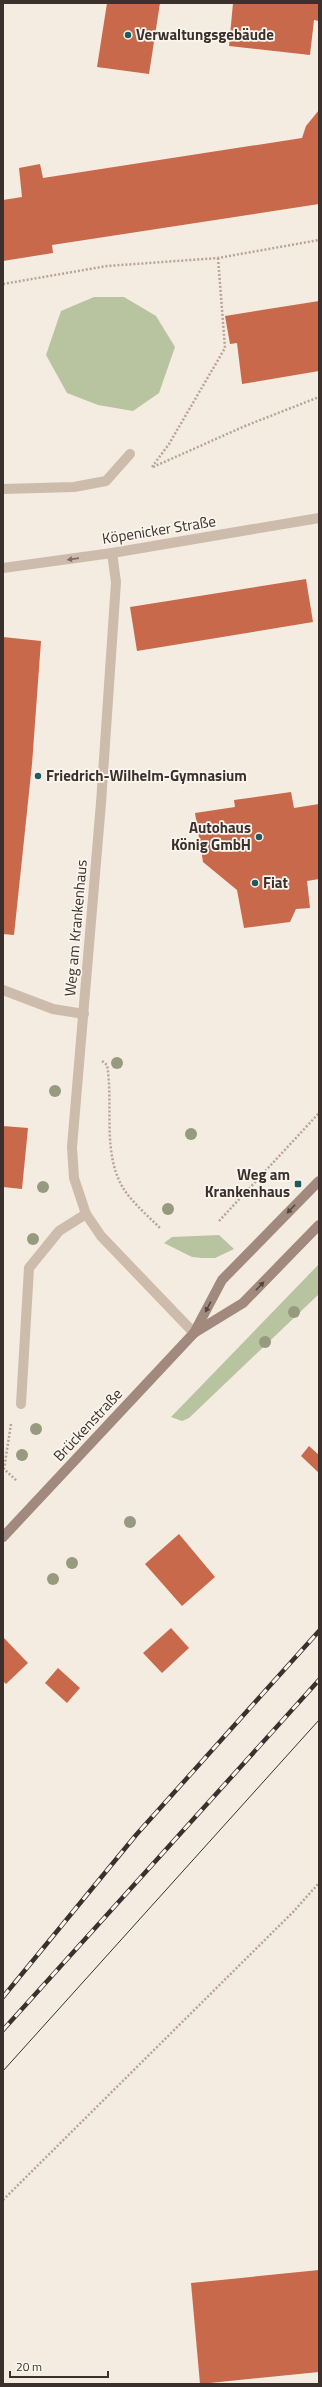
<svg xmlns="http://www.w3.org/2000/svg" width="322" height="2387" viewBox="0 0 322 2387" font-family="'Titillium Web',sans-serif">
  <rect width="100%" height="100%" fill="#f4ebe1"/>
  <!-- green -->
  <g fill="#b8c4a0">
    <polygon points="94,297 124,297 156,316 175,347 159,393 133,411 98,405 67,393 46,355 61,311"/>
    <polygon points="219,1235 234,1249 215,1258 202,1258 192,1257 164,1243 172,1237"/>
    <polygon points="319,1264 319,1294 189,1418 182,1421 171,1417"/>
  </g>
  <!-- building -->
  <g fill="#c8694b">
    <polygon points="107,3 160,3 149,74 97,67"/>
    <polygon points="233,3 319,3 319,21 314,20 310,55 229,46"/>
    <polygon points="319,110 319,204 52,245 53,253 3,261 3,200 22,197 19,168 40,164 43,178 302,138 306,126"/>
    <polygon points="319,301 319,371 242,384 237,343 230,344 225,316"/>
    <polygon points="306,579 313,622 137,651 130,607"/>
    <polygon points="3,637 41,641 32,764 14,935 3,934"/>
    <polygon points="291,792 294,808 319,804 319,879 307,881 310,908 296,909 290,922 244,928 237,890 203,862 195,813 235,807 234,800"/>
    <polygon points="3,1126 28,1128 22,1189 3,1187"/>
    <polygon points="309,1446 319,1455 319,1473 301,1456"/>
    <polygon points="179,1534 215,1577 182,1606 145,1564"/>
    <polygon points="171,1628 189,1648 162,1673 143,1653"/>
    <polygon points="3,1637 28,1663 6,1684 3,1681"/>
    <polygon points="58,1668 80,1688 67,1703 45,1683"/>
    <polygon points="319,2270 319,2372 200,2384 191,2283"/>
  </g>
  <g fill="none" stroke-linecap="round" stroke-linejoin="round">
    <!-- path -->
    <g stroke="#b9a596" stroke-width="2.5" stroke-dasharray="2 2" stroke-linecap="butt">
      <polyline points="3,284 107,266 218,258 319,240"/>
      <polyline points="152,467 169,444 225,348 218,258"/>
      <polyline points="153,467 245,426 319,397"/>
      <path d="M102 1061 107 1065C114 1106 101 1155 125 1191 135 1205 149 1217 161 1229"/>
      <polyline points="219,1221 319,1113"/>
      <polyline points="11,1424 4,1469 17,1481"/>
      <polyline points="3,2200 294,1911 319,1883"/>
    </g>
    <!-- service -->
    <g stroke="#cdbbac" stroke-width="10">
      <polyline points="3,489 74,487 106,481 130,454"/>
      <polyline points="21,1404 29,1268 59,1231 86,1214"/>
    </g>
    <!-- minor -->
    <g stroke="#cdbbac" stroke-width="10">
      <polyline points="112,553 116,582 101,803 72,1147 74,1178 86,1214 101,1236 194,1333"/>
      <polyline points="3,568 112,553 319,518"/>
      <polyline points="3,990 53,1009 84,1014"/>
    </g>
    <!-- secondary -->
    <g stroke="#a18a7d" stroke-width="10">
      <polyline points="194,1333 243,1303 319,1225"/>
      <polyline points="3,1537 194,1333 222,1280 319,1181"/>
    </g>
    <!-- tram -->
    <polyline stroke="#3b302b" stroke-width="1" points="3,2071 319,1720"/>
    <defs>
      <g id="rail">
        <polyline points="3,1997 136,1835 319,1631"/>
        <polyline points="3,2030 319,1680"/>
      </g>
    </defs>
    <!-- rail casing -->
    <use href="#rail" stroke="#3b302b" stroke-width="4.5"/>
    <!-- rail -->
    <use href="#rail" stroke="#fbf5ee" stroke-width="3" stroke-dasharray="9" stroke-linecap="butt"/>
  </g>
  <!-- trees -->
  <g fill="#969b7f">
    <circle cx="117" cy="1063" r="6"/>
    <circle cx="55" cy="1091" r="6"/>
    <circle cx="191" cy="1134" r="6"/>
    <circle cx="43" cy="1187" r="6"/>
    <circle cx="168" cy="1209" r="6"/>
    <circle cx="33" cy="1239" r="6"/>
    <circle cx="294" cy="1312" r="6"/>
    <circle cx="265" cy="1342" r="6"/>
    <circle cx="36" cy="1429" r="6"/>
    <circle cx="22" cy="1455" r="6"/>
    <circle cx="130" cy="1522" r="6"/>
    <circle cx="72" cy="1563" r="6"/>
    <circle cx="53" cy="1579" r="6"/>
  </g>
  <!-- one-way arrows -->
  <defs><path id="oneway-solid" d="M-6-.8H1V-3.2L6.5 0L1 3.2V.8H-6Z"/></defs>
  <use fill="#7d6f65" href="#oneway-solid" transform="translate(73 559) rotate(172)"/>
  <g fill="#544640">
    <use href="#oneway-solid" transform="translate(291 1209) rotate(134)"/>
    <use href="#oneway-solid" transform="translate(260 1286) rotate(-46)"/>
    <use href="#oneway-solid" transform="translate(208 1307) rotate(118)"/>
  </g>
  <!-- markers -->
  <g fill="#1f5a5e" stroke="#fbf5ee" stroke-width="1.5">
    <circle cx="128" cy="35" r="4"/>
    <circle cx="38" cy="776" r="4"/>
    <circle cx="259" cy="837" r="4"/>
    <circle cx="255" cy="883" r="4"/>
    <rect x="294" y="1180" width="8" height="8" rx="2"/>
  </g>
  <g text-anchor="middle" stroke-width="3.5" stroke-linejoin="round" paint-order="stroke">
    <!-- poi labels -->
    <g font-size="15" font-weight="bold" fill="#3b302b" stroke="#fbf5ee" text-anchor="start">
      <text x="136" y="40">Verwaltungsgebäude</text>
      <text x="46" y="781">Friedrich-Wilhelm-Gymnasium</text>
      <text x="251" y="833" text-anchor="end">Autohaus<tspan x="251" dy="17">König GmbH</tspan></text>
      <text x="263" y="888">Fiat</text>
      <text x="290" y="1180" text-anchor="end">Weg am<tspan x="290" dy="17">Krankenhaus</tspan></text>
    </g>
    <!-- street labels -->
    <g font-size="15" fill="#3b302b" stroke="#fbf5ee">
      <text transform="translate(159 530) rotate(-9)" y="5">Köpenicker Straße</text>
      <text transform="translate(76 928) rotate(-85)" y="5">Weg am Krankenhaus</text>
      <text transform="translate(88 1425) rotate(-47)" y="5">Brückenstraße</text>
    </g>
  </g>
  <!-- border -->
  <rect width="322" height="2387" fill="none" stroke="#3b302b" stroke-width="8"/>
  <!-- scale -->
  <path d="M10 2371v6h98v-6" fill="none" stroke="#3b302b" stroke-width="2"/>
  <text x="16" y="2371" font-size="12" fill="#3b302b" stroke="#fbf5ee" stroke-width="3" paint-order="stroke">20 m</text>
</svg>
